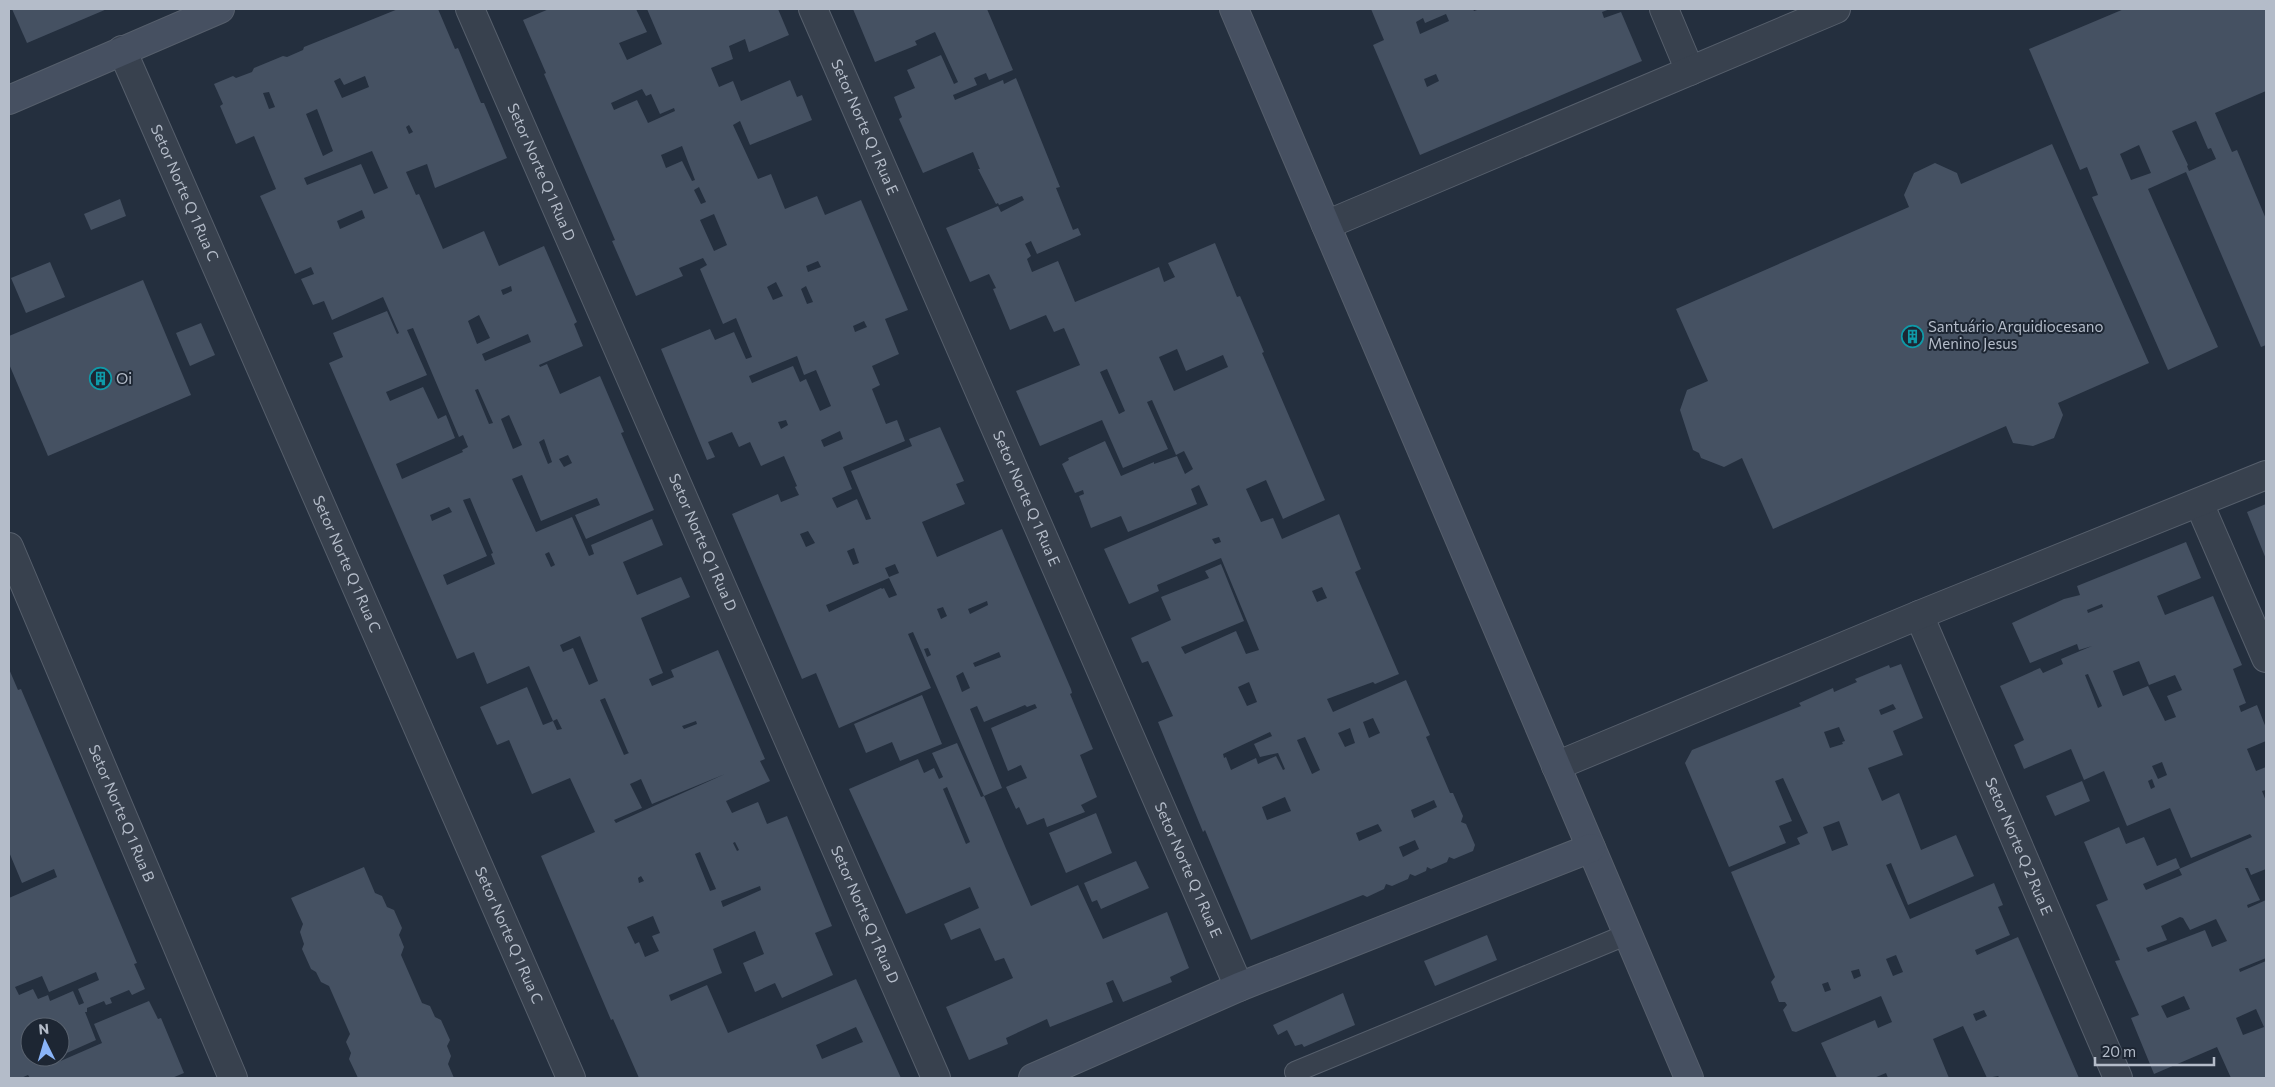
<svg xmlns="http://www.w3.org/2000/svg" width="2275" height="1087" viewBox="0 0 2275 1087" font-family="Commissioner,sans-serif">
  <rect width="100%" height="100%" fill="#242f3e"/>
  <!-- building -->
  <g fill="#455162" fill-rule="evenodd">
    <polygon points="12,9 107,9 27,43"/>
    <path d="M398 9H438L455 49 458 48 481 103H484L507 158 435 188 427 164 406 172 416 195 419 194 443 249 484 231 499 266 544 246 577 322 574 324 583 346 539 365 540 367 547 364 560 394 600 376 624 432 621 433 654 510 586 539 575 515 600 505 597 498 541 521 522 475 512 479 536 532 572 517 589 556 594 554 591 545 652 519 663 545 623 562 637 595 681 577 690 597 641 618 663 673 649 679 652 686 674 677 671 670 718 650 765 759 760 761 770 781 726 801 732 813 758 802 767 824 787 816 832 926 815 933 833 975 782 998 775 983 755 992 743 963 764 954 755 931 713 949 722 973 669 995 671 1001 707 985 728 1033 856 979 901 1078H639L613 1019 611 1020 541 856 595 832 570 778 532 794 509 740 497 745 480 707 527 687 543 725 553 721 557 730 562 729 557 719 553 721 529 666 487 684 474 652 457 659 329 363 343 357 333 333 387 311 397 334 399 333 383 297 332 320 324 301 313 305 301 279 314 274 311 267 295 274 260 196 276 189 254 136 236 144 220 106 223 104 214 84 233 76 236 78 252 72 254 68 283 56 287 57 303 50 304 47ZM365 76 369 87 342 98 334 81 340 78 344 85ZM269 92 275 107 269 109 263 93ZM317 109 333 151 323 156 306 114ZM409 125 413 132 409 134 406 127ZM372 151 388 188 374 194 361 164 307 185 304 178ZM362 210 365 218 340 229 337 221ZM511 286 512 291 503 295 501 290ZM479 315 490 338 477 344 468 321ZM413 328 459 437 463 435 468 447 462 450 463 452 402 479 396 464 455 438 446 415 438 419 423 387 390 401 386 392 427 375 407 330ZM528 334 531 342 485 361 482 354ZM478 389 493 423 489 424 475 390ZM509 415 522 445 513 449 501 419ZM544 439 552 462 548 464 539 442ZM568 455 572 463 564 467 559 459ZM470 498 493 553 491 554 495 564 447 585 443 575 487 556 463 500ZM449 507 452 512 432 521 430 515ZM549 552 555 565 551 567 545 554ZM580 636 598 681 589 685 573 648 563 652 560 645ZM605 698 628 752 629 753 624 755 600 700ZM696 721 697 724 684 729 682 726ZM725 774 616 823 614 820 642 808 630 784 641 779 652 804ZM735 842 739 850 737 851 733 843ZM700 852 716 889 710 891 695 854ZM641 876 644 881 639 883 638 878ZM760 886 761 890 723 907 721 901ZM653 916 660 933 652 936 659 951 645 957 639 942 635 944 627 927ZM856 1027 863 1042 822 1059 816 1045Z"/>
    <path d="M549 9H636L647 32 619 43 627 60 662 44 647 9H778L789 35 749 52 745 39 729 46 733 59 711 68 719 87 733 81 741 101 790 80 797 97 802 95 812 120 750 145 740 121 733 125 758 179 771 174 785 209 817 196 825 215 861 200 908 310 885 319 899 354 872 366 880 385 872 389 886 424 897 420 905 441 843 467 852 489 832 498 837 508 857 499 866 520 871 519 851 471 912 446 909 439 940 427 964 481 956 484 965 504 922 522 937 557 1002 529 1071 689 1072 693 1070 694 1093 749 1080 755 1097 797 1081 805 1085 812 1047 827 1044 818 1027 825 1019 807 1016 809 1006 787 1027 778 1021 765 1008 771 991 728 1037 708 1035 704 1027 707 1025 705 984 722 977 706 970 709 1002 788 984 796 1007 851 1031 906 1078 885 1103 939 1167 912 1189 968 1170 977 1172 982 1123 1002 1113 980 1106 983 1113 1002 1050 1027 1047 1019 1006 1038 1008 1044 969 1060 946 1007 1013 978 1004 958 995 961 980 928 951 940 944 924 979 908 970 887 906 914 849 789 918 759 924 773 934 768 939 779 943 777 932 753 957 743 981 797 984 796 913 632 908 634 931 688 839 728 816 673 802 679 732 514 778 494 781 502 799 495 795 487 797 486 784 456 761 466 750 442 739 447 732 432 708 442 715 457 707 460 661 349 710 329 715 340 734 332 746 359 752 357 736 318 723 324 700 269 707 265 703 258 679 268 683 276 636 296 612 241 615 240 544 74 546 73 523 20ZM642 89 646 96 651 94 660 114 674 108 675 111 648 123 637 100 614 110 611 103ZM682 146 695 180 692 181 682 161 666 168 661 155ZM699 187 706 202 701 204 694 190ZM714 214 727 245 714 251 700 220ZM818 261 821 267 808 272 806 266ZM776 282 783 296 773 300 767 287ZM806 286 813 302 807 304 801 289ZM864 321 867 327 855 332 853 326ZM797 356 804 375 816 370 831 406 820 411 806 379 800 382 793 366 752 383 749 376ZM786 420 788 425 781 429 778 422ZM840 431 843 439 824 447 821 440ZM808 531 815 543 806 547 800 534ZM854 548 859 563 853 565 847 551ZM895 564 899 573 889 577 885 568ZM889 578 897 595 889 598 884 588 882 589 881 588 829 612 826 605ZM987 601 988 605 970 614 968 609ZM943 607 947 616 941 619 937 609ZM928 648 931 655 927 657 924 649ZM999 652 1001 657 975 667 973 663ZM963 672 970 688 962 692 956 676ZM947 787 970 842 966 844 943 789Z"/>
    <path d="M853 9H987L1013 70 989 80 986 73 974 78 977 85 953 95 955 100 1003 80 1004 84 1016 78 1060 187 1056 188 1073 230 1078 228 1081 235 1037 254 1031 241 1025 244 1031 256 1027 259 1032 272 1058 261 1075 302 1159 267 1164 282 1175 277 1168 263 1215 243 1237 297 1240 296 1264 352 1262 353 1325 500 1283 519 1266 480 1246 489 1261 522 1273 518 1282 539 1339 514 1361 569 1355 572 1399 674 1375 684 1373 682 1327 699 1333 712 1406 680 1430 735 1426 737 1450 793H1453L1463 816 1461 822 1466 824 1475 845 1473 851 1454 859 1449 857 1447 862 1431 869 1427 867 1426 871 1415 876 1410 874 1408 879 1392 886 1386 884 1384 889 1367 897 1363 895 1251 940 1205 830 1203 832 1158 722 1173 716 1148 661 1142 663 1131 638 1171 620 1161 597 1209 578 1205 571 1221 564 1244 621 1181 647 1185 654 1236 631 1246 654 1259 650 1221 558 1157 585 1159 591 1129 604 1104 549 1208 505 1199 485 1191 489 1197 504 1146 525 1128 532 1121 516 1091 528 1079 496 1084 494 1083 490 1075 493 1062 464 1069 460 1068 458 1105 441 1121 476 1154 462V464L1177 456 1185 474 1193 469 1184 451 1176 455 1152 400 1147 402 1168 449 1123 468 1102 420 1040 446 1016 391 1080 365 1064 328 1054 332 1046 315 1010 330 993 289 996 288 989 274 970 282 946 228 998 206 1001 212 1024 200 1022 196 999 205 998 203 996 204 978 169H980L973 152 923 173 899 119 902 117 894 97 915 88 907 70 941 55 954 84 958 82 935 32 915 41 917 45 875 62ZM1177 349 1186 371 1223 355 1228 367 1174 391 1159 357ZM1107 369 1125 411 1119 414 1100 372ZM1219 537 1221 542 1215 544 1212 539ZM1322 587 1327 598 1317 602 1312 591ZM1249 682 1257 702 1247 706 1238 687ZM1373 718 1380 733 1369 738 1363 722ZM1350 728 1355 743 1345 747 1338 733ZM1270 732 1272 736 1254 744 1260 757 1278 753 1285 769 1283 770 1276 756 1258 764 1256 758 1231 770 1226 757 1224 758 1223 754ZM1305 737 1320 770 1312 774 1297 740ZM1285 797 1291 811 1267 820 1262 807ZM1434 800 1437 807 1414 818 1411 810ZM1378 824 1382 831 1359 841 1356 833ZM1415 840 1419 849 1403 857 1399 847Z"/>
    <path d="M1371 9H1473L1474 11 1480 9H1610L1602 12 1604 18 1621 12 1642 61 1420 155 1373 45 1384 40ZM1446 14 1449 21 1420 34 1416 22 1423 18 1425 23ZM1436 74 1439 81 1427 87 1424 79Z"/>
    <path d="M2124 9H2266V91L2215 113 2232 152 2237 150 2266 219V345L2261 347 2186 172 2148 189 2218 347 2168 370 2092 197 2098 195 2087 167 2080 170 2030 51 2029 49ZM2196 121 2208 149 2211 148 2216 159 2189 171 2187 166 2188 165 2172 131ZM2139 145 2151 173 2131 180 2120 154Z"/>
    <polygon points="2052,144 2149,363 2058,403 2063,415 2054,438 2033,446 2013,443 2006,426 1773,529 1742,458 1724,467 1701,458 1699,453 1693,450 1680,410 1687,390 1708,381 1676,309 1909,207 1904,195 1914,173 1935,163 1957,173 1961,184"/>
    <polygon points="120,199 126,216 91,230 84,214"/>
    <polygon points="50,262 65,297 26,313 11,278"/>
    <polygon points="143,280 191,395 48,456 9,364 9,336"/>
    <polygon points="201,323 215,355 190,366 176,333"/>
    <polygon points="2266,504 2266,559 2247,512"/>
    <path d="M2186 542 2201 578 2157 596 2165 615 2213 596 2242 665 2233 669 2246 703 2239 706 2241 712 2257 705 2266 728V741L2247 749 2256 771 2266 767V790L2262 791 2266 801V869L2251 875 2248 868H2245L2260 900 2247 905 2248 908 2266 900V958L2239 969 2240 972 2266 961V1078H2231L2217 1047 2154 1074 2131 1018 2139 1015 2115 961 2120 960 2096 905 2108 900 2084 842 2119 827 2126 844 2144 837 2157 866 2176 858 2180 868 2143 884 2146 890 2182 875 2179 869 2252 837 2250 834 2191 858 2170 808 2127 826 2104 771 2084 780 2071 749 2024 769 2014 745 2024 740 2000 686 2040 668 2043 673 2063 664 2061 659 2092 646 2079 650 2077 644 2030 663 2012 623 2064 599 2080 595 2077 586ZM2102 604 2103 607 2088 613 2087 610ZM2139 661 2149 685 2175 675 2182 690 2167 696 2176 717 2165 721 2148 686 2123 696 2113 671ZM2088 674 2102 706 2098 708 2085 675ZM2162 762 2167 775 2158 779 2152 766ZM2152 779 2155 787 2151 789 2148 781ZM2180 917 2183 918 2190 930 2216 919 2227 941 2212 947 2205 930 2148 952 2146 948 2167 940 2161 926ZM2184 996 2190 1009 2167 1018 2161 1006ZM2256 1009 2264 1027 2243 1035 2236 1018Z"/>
    <path d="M1901 664 1923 718 1893 731 1903 755 1868 768 1882 801 1899 793 1921 850 1956 835 1974 876 1908 905 1891 863 1886 865 1910 919 1994 883 2003 905 1998 907 2010 935 1975 950 1977 955 2018 937 2079 1078H2000L1998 1076 1987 1078 1963 1026 1933 1039 1949 1078H1888L1886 1073 1874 1078H1837L1821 1043 1875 1020 1878 1028 1892 1022 1881 996 1796 1032 1792 1031 1783 1010 1787 1005 1785 1002H1779L1771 982 1775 977 1731 872 1800 844 1797 838 1808 833 1783 778 1775 781 1792 821 1779 826 1786 843 1729 867 1685 763 1692 750 1801 706 1799 703 1833 688 1834 692 1857 682 1855 679 1889 665 1890 668ZM1893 704 1896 709 1881 715 1879 710ZM1839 727 1845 741 1842 742 1843 744 1830 748 1824 732ZM1839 821 1848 845 1832 851 1823 827ZM1896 955 1903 972 1893 976 1886 959ZM1859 969 1861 976 1854 979 1851 971ZM1828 982 1831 990 1825 992 1822 984ZM1984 1010 1987 1016 1976 1021 1973 1014Z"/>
    <path d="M9 669 18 690 21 689 67 797 137 963 134 964 145 989 132 995 129 990 110 998 112 1003 106 1005 104 1001 87 1008V1012H85L96 1040 60 1056V1027H30V1057H58L47 1062 49 1066 102 1043 94 1024 149 1001 158 1019 161 1018 184 1073 172 1078H30L28 1075 21 1078H9V898L57 877 54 869 22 883 9 852ZM96 972 99 980 78 989 84 1003 79 1005 73 991 50 1001 48 995 38 999 33 989 19 995 15 987 42 976 49 992Z"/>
    <polygon points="922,695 942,744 900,761 892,742 866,753 854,724"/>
    <polygon points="2082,781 2090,801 2055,816 2046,796"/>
    <polygon points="1096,813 1112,853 1066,873 1049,833"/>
    <polygon points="1136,861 1149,888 1101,909 1097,900 1092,902 1084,883"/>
    <polygon points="364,867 375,893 382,896 387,907 394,910 402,928 399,935 404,947 401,955 422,1003 430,1006 435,1017 441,1020 450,1040 447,1046 451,1056 448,1064 454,1078 358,1078 349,1059 351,1053 346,1042 350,1034 329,986 321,982 316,972 311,969 302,949 304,944 300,932 303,924 291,898"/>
    <polygon points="1487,935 1497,960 1435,986 1424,961"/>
    <polygon points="1343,993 1355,1025 1304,1047 1302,1044 1295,1046 1287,1030 1278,1035 1273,1025"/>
  </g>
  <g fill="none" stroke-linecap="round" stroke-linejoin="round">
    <defs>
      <polyline id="lane" points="1295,1072 1628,934"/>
      <g id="street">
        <path id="s1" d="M470 9 936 1078"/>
        <path id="s2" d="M813 9 1239 987"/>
        <polyline points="1664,9 1690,71"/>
        <path id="s3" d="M122 50 571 1078"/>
        <polyline points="1326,225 1836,9"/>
        <polyline points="2199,503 2266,658"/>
        <path id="s4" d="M9 547 233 1078"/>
        <path id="s5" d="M1919 615 2118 1078"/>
        <polyline points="1556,766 1919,615 2266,475"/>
      </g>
      <g id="secondary">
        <polyline points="1234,9 1689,1078"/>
        <polyline points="9,100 220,9"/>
        <polyline points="1033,1078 1239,987 1591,848"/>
      </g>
    </defs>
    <!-- lane casing -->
    <use href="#lane" stroke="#565f6c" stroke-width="22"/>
    <!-- street casing -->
    <use href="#street" stroke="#565f6c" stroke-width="30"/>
    <!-- secondary casing -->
    <use href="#secondary" stroke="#565f6c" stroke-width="30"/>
    <!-- lane -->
    <use href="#lane" stroke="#38414e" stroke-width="20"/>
    <!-- street -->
    <use href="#street" stroke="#38414e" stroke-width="28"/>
    <!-- secondary -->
    <use href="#secondary" stroke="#465061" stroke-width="28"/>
  </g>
  <!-- icons -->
  <defs>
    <symbol id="building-ring" viewBox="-11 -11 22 22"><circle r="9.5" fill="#1d2633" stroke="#0f9aa8" stroke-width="1.5"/><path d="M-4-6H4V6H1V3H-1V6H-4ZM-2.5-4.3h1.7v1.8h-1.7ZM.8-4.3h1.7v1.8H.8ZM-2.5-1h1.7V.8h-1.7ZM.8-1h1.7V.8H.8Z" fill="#0f9aa8"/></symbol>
  </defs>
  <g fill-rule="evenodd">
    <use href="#building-ring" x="1900" y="324" width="25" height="25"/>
    <use href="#building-ring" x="88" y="366" width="25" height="25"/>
  </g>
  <g text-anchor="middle" stroke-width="4" stroke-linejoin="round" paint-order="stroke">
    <!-- street labels -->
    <g font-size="15" fill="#b4bcc9" stroke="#1d2633">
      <text dy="5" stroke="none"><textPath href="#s2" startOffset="129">Setor Norte Q 1 Rua E</textPath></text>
      <text dy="5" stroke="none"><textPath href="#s1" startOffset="178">Setor Norte Q 1 Rua D</textPath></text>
      <text dy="5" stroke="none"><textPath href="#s3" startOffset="156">Setor Norte Q 1 Rua C</textPath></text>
      <text dy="5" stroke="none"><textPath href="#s2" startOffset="534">Setor Norte Q 1 Rua E</textPath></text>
      <text dy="5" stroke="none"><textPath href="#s1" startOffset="582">Setor Norte Q 1 Rua D</textPath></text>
      <text dy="5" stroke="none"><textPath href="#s3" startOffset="561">Setor Norte Q 1 Rua C</textPath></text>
      <text dy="5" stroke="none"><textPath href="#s4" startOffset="289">Setor Norte Q 1 Rua B</textPath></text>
      <text dy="5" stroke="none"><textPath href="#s5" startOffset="252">Setor Norte Q 2 Rua E</textPath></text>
      <text dy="5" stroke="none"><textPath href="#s2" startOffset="939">Setor Norte Q 1 Rua E</textPath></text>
      <text dy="5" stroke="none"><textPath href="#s1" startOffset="988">Setor Norte Q 1 Rua D</textPath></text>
      <text dy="5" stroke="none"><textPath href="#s3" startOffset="966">Setor Norte Q 1 Rua C</textPath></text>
    </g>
    <!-- poi labels -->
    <g font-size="15" fill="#b4bcc9" stroke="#1d2633" text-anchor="start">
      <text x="1928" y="332">Santuário Arquidiocesano<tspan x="1928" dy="17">Menino Jesus</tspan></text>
      <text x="116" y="384">Oi</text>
    </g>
  </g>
  <!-- border -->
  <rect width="2275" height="1087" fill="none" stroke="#b4bcc9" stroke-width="20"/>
  <!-- north arrow -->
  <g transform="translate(45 1042) rotate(355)"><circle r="24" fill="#1d2633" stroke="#59626f"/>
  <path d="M0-4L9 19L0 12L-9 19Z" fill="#8ab4f8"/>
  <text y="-8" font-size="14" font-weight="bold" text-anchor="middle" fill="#b4bcc9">N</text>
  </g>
  <!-- scale -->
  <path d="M2095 1057v8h119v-8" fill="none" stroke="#b4bcc9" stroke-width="2.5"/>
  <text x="2102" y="1057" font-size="15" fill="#b4bcc9" stroke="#1d2633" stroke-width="4" paint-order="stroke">20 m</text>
</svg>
